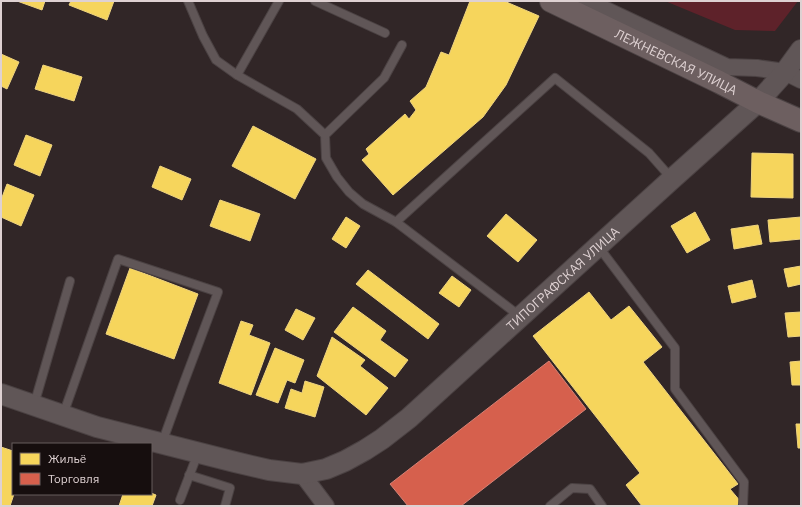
<svg xmlns="http://www.w3.org/2000/svg" width="802" height="507" viewBox="0 0 802 507" font-family="'IBM Plex Sans',sans-serif">
  <rect width="100%" height="100%" fill="#312627"/>
  <!-- green -->
  <polygon fill="#5e222a" points="665,1 798,1 775,31 735,30"/>
  <!-- homes -->
  <g fill="#f6d55c" stroke="#efd47f">
    <polygon points="17,1 45,1 42,10"/>
    <polygon points="71,1 114,1 107,20 69,5"/>
    <polygon points="470,1 504,1 539,16 506,85 483,117 393,195 362,160 369,154 366,149 405,114 409,119 416,110 410,101 426,87 441,52 449,55"/>
    <polygon points="1,54 19,62 7,89 1,86"/>
    <polygon points="43,65 82,77 74,101 35,89"/>
    <polygon points="253,126 316,159 295,199 232,166"/>
    <polygon points="26,135 52,145 40,176 14,165"/>
    <polygon points="752,153 793,154 793,198 751,197"/>
    <polygon points="160,166 191,179 182,200 152,187"/>
    <polygon points="7,184 34,195 21,226 1,217 1,200"/>
    <polygon points="220,200 260,214 250,241 210,226"/>
    <polygon points="695,212 710,240 687,253 671,226"/>
    <polygon points="506,214 537,240 518,262 487,236"/>
    <polygon points="346,217 360,226 346,248 332,239"/>
    <polygon points="801,217 801,239 770,242 768,220"/>
    <polygon points="758,225 762,244 734,249 731,229"/>
    <polygon points="801,266 801,284 788,287 784,269"/>
    <polygon points="130,268 198,294 174,359 106,334"/>
    <polygon points="368,270 439,324 428,339 356,284"/>
    <polygon points="452,276 471,290 459,307 439,293"/>
    <polygon points="752,280 756,297 732,303 728,286"/>
    <polygon points="589,292 611,320 629,306 662,347 643,362 738,484 730,489 741,502 736,506 642,506 626,485 640,473 533,336"/>
    <polygon points="353,307 386,331 380,340 408,360 395,377 334,332"/>
    <polygon points="296,309 315,318 303,340 285,330"/>
    <polygon points="801,312 801,336 788,337 785,313"/>
    <polygon points="241,321 253,325 249,335 270,343 251,395 219,383"/>
    <polygon points="332,337 365,360 360,366 388,388 366,415 317,376"/>
    <polygon points="275,348 304,360 295,383 287,380 278,403 256,395"/>
    <polygon points="801,361 801,385 792,385 790,362"/>
    <polygon points="305,381 324,387 315,417 285,408 291,389 302,393"/>
    <polygon points="796,424 801,424 801,448 798,448"/>
    <polygon points="1,447 13,451 13,494 14,494 10,506 1,506"/>
    <polygon points="151,493 156,495 152,506 119,506 123,494 151,494"/>
  </g>
  <!-- shops -->
  <polygon fill="#d6604d" stroke="#d88275" points="549,361 586,409 461,506 408,506 390,484"/>
  <g fill="none" stroke-linecap="round" stroke-linejoin="round">
    <defs>
      <g id="service">
        <polyline points="188,1 203,36 216,60 237,75 297,109 325,135 326,158 337,177 349,192 363,204 396,222 521,317"/>
        <polyline points="315,1 385,33"/>
        <polyline points="237,75 279,1"/>
        <polyline points="325,135 384,78 402,45"/>
        <polyline points="396,222 555,78 649,153 672,179"/>
        <polyline points="598,246 675,348 675,389 744,482 743,506"/>
        <polyline points="34,405 70,281"/>
        <polyline points="63,415 118,259 218,292 183,385 162,443"/>
        <polyline points="189,475 230,488 225,506"/>
        <polyline points="180,500 198,453"/>
        <polyline points="550,506 572,488 590,489 602,506"/>
      </g>
      <g id="minor">
        <polyline points="587,1 727,67 757,68 785,72 801,80"/>
        <polyline points="302,474 326,506"/>
      </g>
      <g id="tertiary">
        <path id="s1" d="M1 394 97 427 235 462 269 470 302 474 326 469 345 461 365 450 382 439 409 418 672 179 758 102 785 72 801 50"/>
      </g>
      <g id="trunk">
        <path id="s2" d="M551 1 719 82 758 102 801 121"/>
      </g>
    </defs>
    <!-- service casing -->
    <use href="#service" stroke="#4b4243" stroke-width="10"/>
    <!-- minor casing -->
    <use href="#minor" stroke="#4b4243" stroke-width="18"/>
    <!-- tertiary casing -->
    <use href="#tertiary" stroke="#4b4243" stroke-width="22"/>
    <!-- trunk casing -->
    <use href="#trunk" stroke="#4b4243" stroke-width="24"/>
    <!-- service -->
    <use href="#service" stroke="#605657" stroke-width="8"/>
    <!-- minor -->
    <use href="#minor" stroke="#605657" stroke-width="16"/>
    <!-- tertiary -->
    <use href="#tertiary" stroke="#605657" stroke-width="20"/>
    <!-- trunk -->
    <use href="#trunk" stroke="#6d5f60" stroke-width="22"/>
  </g>
  <g text-anchor="middle" stroke-width="4" stroke-linejoin="round" paint-order="stroke">
    <!-- street labels -->
    <g font-size="13" fill="#ded1d2" stroke="#160e0e">
      <text dy="5" stroke="none"><textPath href="#s2" startOffset="139">ЛЕЖНЕВСКАЯ УЛИЦА</textPath></text>
      <text dy="5" stroke="none"><textPath href="#s1" startOffset="642">ТИПОГРАФСКАЯ УЛИЦА</textPath></text>
    </g>
  </g>
  <!-- border -->
  <rect width="802" height="507" fill="none" stroke="#ded1d2" stroke-width="4"/>
  <!-- legend -->
  <rect x="12" y="443" width="140" height="52" fill="#160e0e" stroke="#665c5c"/>
  <rect x="20" y="453" width="20" height="12" fill="#f6d55c" stroke="#665c5c"/>
  <text x="48" y="463" font-size="12" fill="#ded1d2">Жильё</text>
  <rect x="20" y="473" width="20" height="12" fill="#d6604d" stroke="#665c5c"/>
  <text x="48" y="483" font-size="12" fill="#ded1d2">Торговля</text>
</svg>
